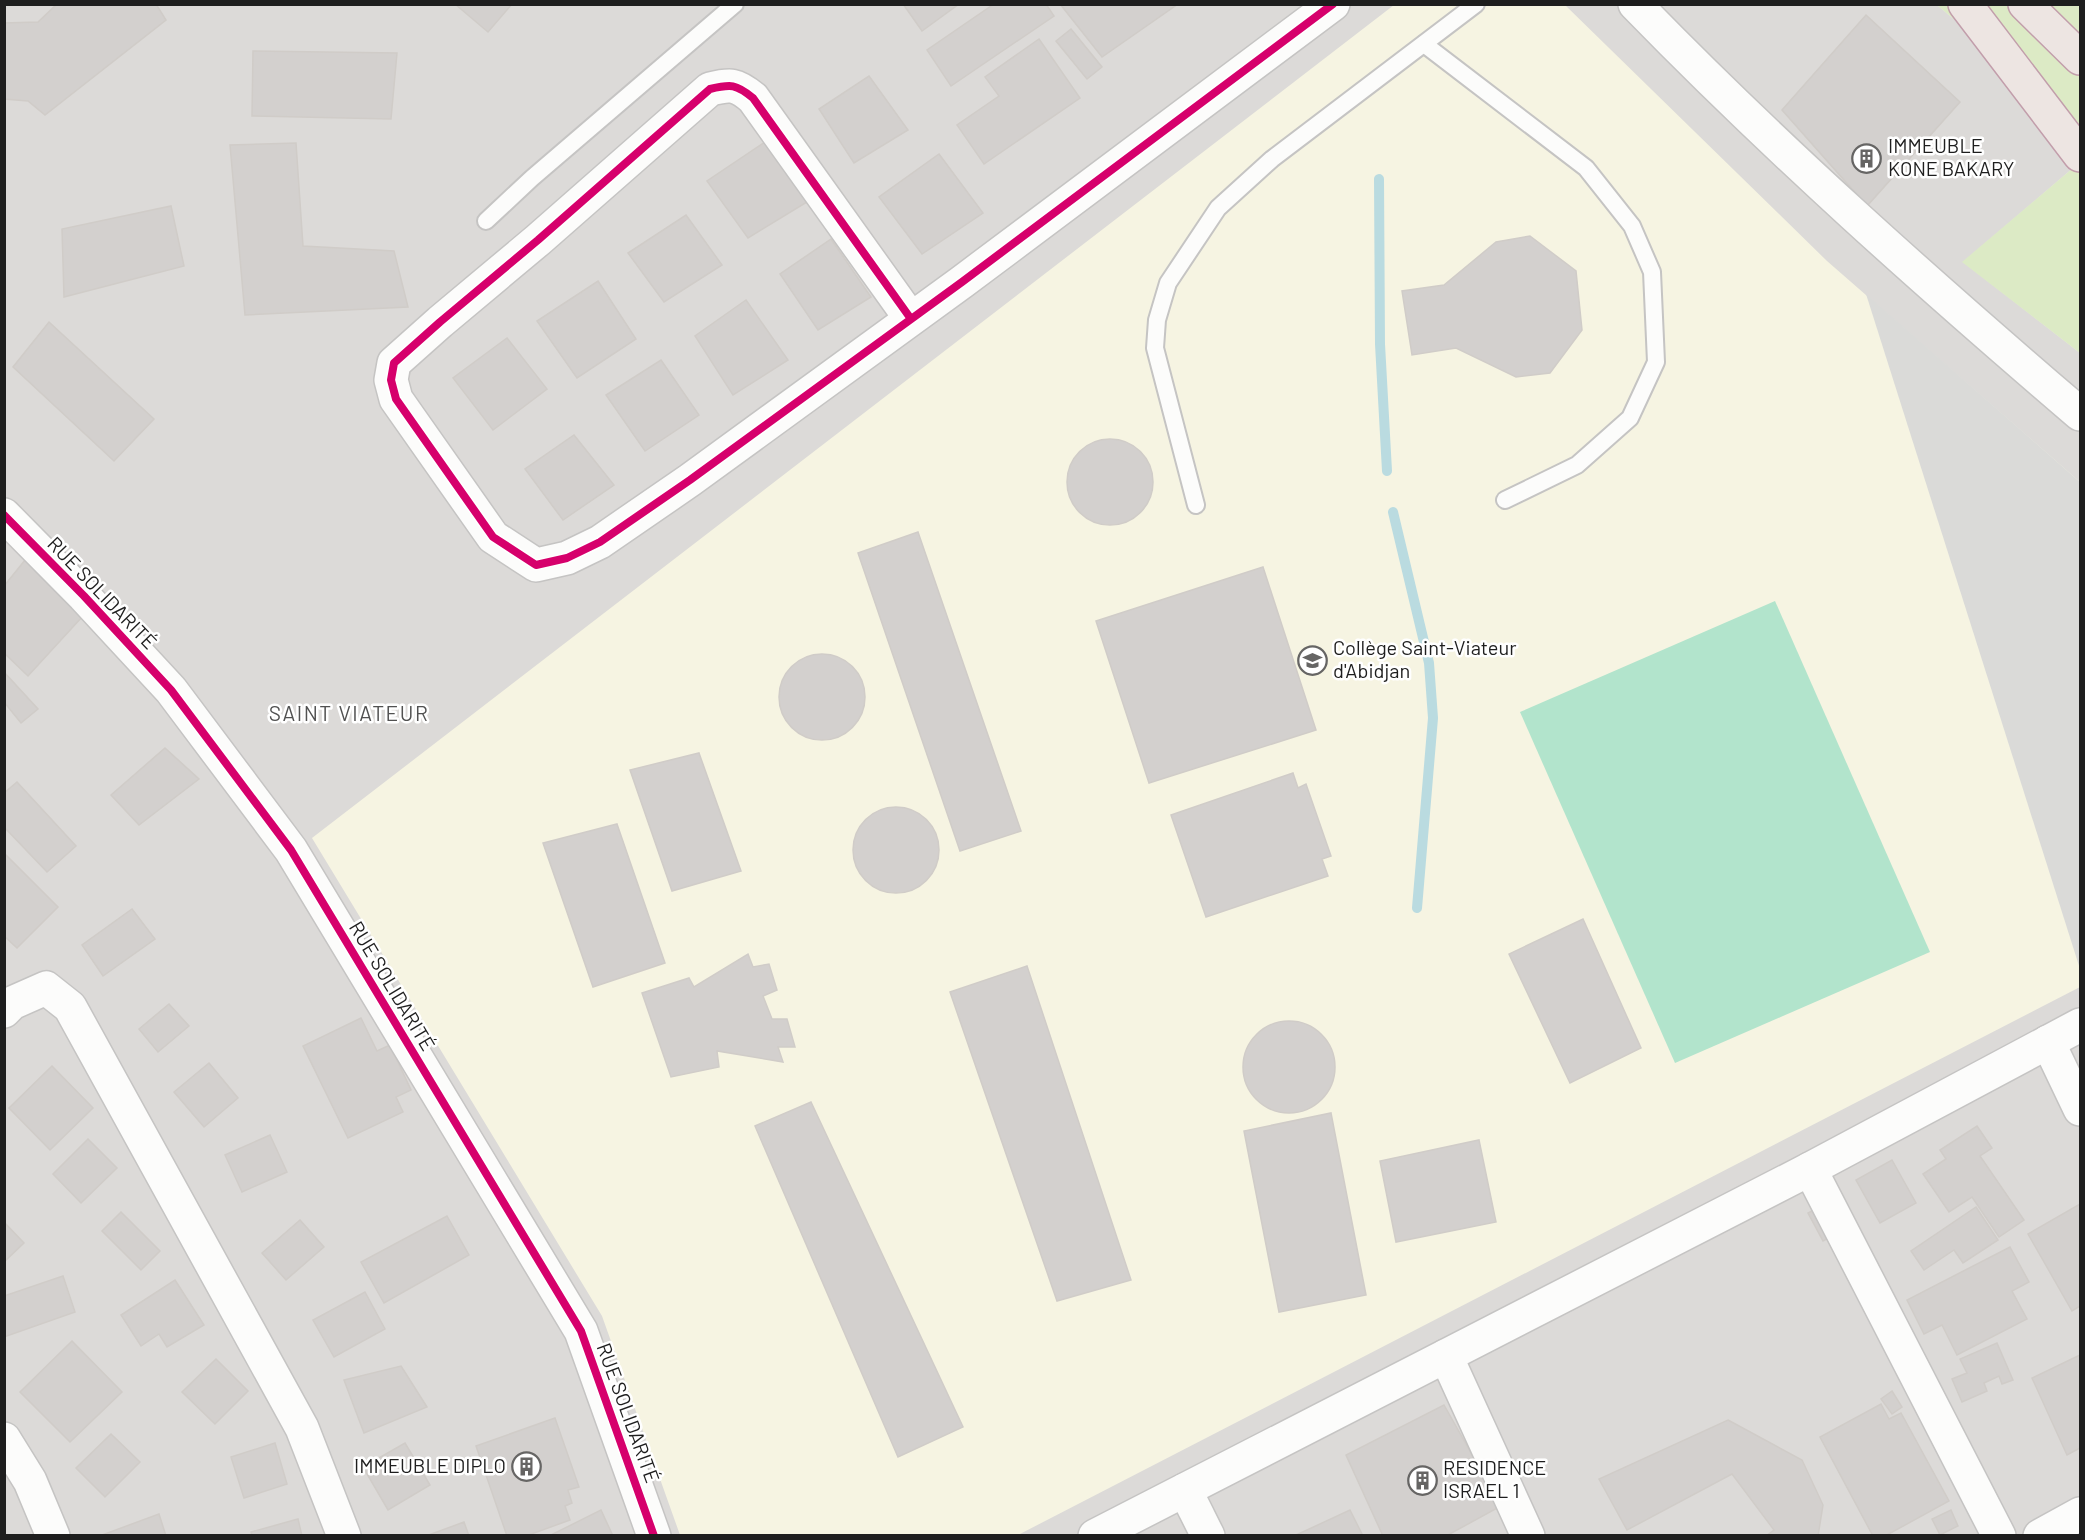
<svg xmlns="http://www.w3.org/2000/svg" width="2085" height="1540" viewBox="0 0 2085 1540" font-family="Barlow,sans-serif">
  <rect width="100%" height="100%" fill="#eceae7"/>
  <!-- residential -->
  <polygon fill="#dcdad8" points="5,5 1937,5 2080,125 2080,162 1963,262 2080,353 2080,1535 5,1536"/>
  <!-- education -->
  <polygon fill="#f6f4e2" points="1394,5 1565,5 1827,261 2080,482 2080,987 1018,1535 680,1535 602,1316 312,838"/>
  <!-- religious -->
  <polygon fill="#dadad8" points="1866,294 2080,482 2080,969"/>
  <!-- grass -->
  <g fill="#dceac5">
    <polygon points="1937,5 2080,5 2080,125"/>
    <polygon points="2080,162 2080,353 1962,262"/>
  </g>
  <!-- pitch -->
  <polygon fill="#b2e4cc" points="1775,601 1930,952 1675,1063 1520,712"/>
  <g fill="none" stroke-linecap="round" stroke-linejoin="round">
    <!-- stream -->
    <g stroke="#badbe0" stroke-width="10">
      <polyline points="1379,179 1380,344 1387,471"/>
      <polyline points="1393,512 1429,663 1433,718 1417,908"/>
    </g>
  </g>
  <!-- building -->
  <g fill="#d3d0ce" stroke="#d0ccc8" stroke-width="1.5">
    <polygon points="57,4 156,4 166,20 45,115 28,101 4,99 4,23 38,22"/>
    <polygon points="455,4 512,4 488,32"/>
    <polygon points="903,4 959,4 922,31"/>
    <polygon points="994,4 1046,4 1054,16 951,86 927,50"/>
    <polygon points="1060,4 1178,4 1102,57"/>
    <polygon points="1866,15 1960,102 1867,206 1782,110"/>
    <polygon points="1071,29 1102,67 1087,79 1056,41"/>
    <polygon points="1039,39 1080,98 984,164 957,125 999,96 985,77"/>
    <polygon points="253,51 397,53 391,119 252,116"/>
    <polygon points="869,76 908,130 854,163 819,109"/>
    <polygon points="765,142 807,202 748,238 707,181"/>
    <polygon points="296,143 303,246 394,251 408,307 245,315 230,145"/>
    <polygon points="939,154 983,213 922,254 879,197"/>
    <polygon points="171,206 184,266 64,297 62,229"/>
    <polygon points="686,215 722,265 664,302 628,253"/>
    <polygon points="1530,236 1576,271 1582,330 1550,373 1516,377 1456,348 1412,355 1402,291 1444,285 1496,242"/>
    <polygon points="831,239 871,297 818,330 780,274"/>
    <polygon points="598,281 636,339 577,378 537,321"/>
    <polygon points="746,300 788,360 733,395 695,336"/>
    <polygon points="49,322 154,419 114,461 13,367"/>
    <polygon points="507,338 547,389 493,430 453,378"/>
    <polygon points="661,360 699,415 645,451 606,395"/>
    <polygon points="574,435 614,485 563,520 525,469"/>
    <circle cx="1110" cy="482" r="43"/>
    <polygon points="918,532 1021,831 960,851 858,553"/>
    <polygon points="34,549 83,616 28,676 4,653 4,586"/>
    <polygon points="1263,567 1316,730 1149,783 1096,621"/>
    <circle cx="822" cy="697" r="43"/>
    <polygon points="4,672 38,709 21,723 4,702"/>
    <polygon points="165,748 199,779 139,825 111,795"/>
    <polygon points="699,753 741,871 672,891 630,770"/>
    <polygon points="1293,773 1298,788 1306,784 1331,856 1322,859 1328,876 1206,917 1171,815"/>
    <polygon points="17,782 76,846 47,872 4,827 4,793"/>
    <circle cx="896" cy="850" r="43"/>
    <polygon points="617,824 665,963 593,987 543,843"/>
    <polygon points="4,853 58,907 17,948 4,936"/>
    <polygon points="132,909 155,939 103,976 82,945"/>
    <polygon points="1583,919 1641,1048 1570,1083 1509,954"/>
    <polygon points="748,954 753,967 769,964 777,990 763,996 772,1019 787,1019 795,1047 778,1047 783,1062 717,1051 719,1067 671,1077 642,993 689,978 694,987"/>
    <polygon points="1027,966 1131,1280 1057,1301 950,992"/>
    <polygon points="169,1004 189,1026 158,1052 139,1029"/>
    <polygon points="361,1018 377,1051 390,1045 411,1090 396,1097 403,1112 348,1138 303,1046"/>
    <circle cx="1289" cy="1067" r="46"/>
    <polygon points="209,1063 238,1098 204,1127 174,1092"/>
    <polygon points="52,1066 93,1108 50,1150 9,1108"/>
    <polygon points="811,1102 963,1427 898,1457 755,1126"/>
    <polygon points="1331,1113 1366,1295 1279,1312 1244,1131"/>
    <polygon points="1977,1126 1992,1148 1980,1156 2024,1220 1999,1237 1972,1197 1949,1212 1923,1174 1946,1159 1940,1150"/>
    <polygon points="270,1135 287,1172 242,1192 225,1155"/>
    <polygon points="88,1139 117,1168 81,1203 53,1174"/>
    <polygon points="1479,1140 1496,1222 1396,1242 1380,1161"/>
    <polygon points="1892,1160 1916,1203 1880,1223 1856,1180"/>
    <polygon points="2080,1204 2080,1306 2072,1311 2028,1234"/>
    <polygon points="1821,1206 1836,1234 1823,1241 1808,1213"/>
    <polygon points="1976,1207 1998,1240 1963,1263 1954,1250 1924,1270 1911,1251"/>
    <polygon points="121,1212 160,1251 141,1270 102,1231"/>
    <polygon points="447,1216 469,1255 384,1303 361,1262"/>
    <polygon points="300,1220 324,1247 286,1280 262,1253"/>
    <polygon points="4,1222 24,1243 4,1262"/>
    <polygon points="2010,1247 2029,1282 2012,1291 2027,1319 1957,1355 1942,1325 1924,1334 1907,1300"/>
    <polygon points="63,1276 75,1312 4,1337 4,1296"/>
    <polygon points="175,1280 204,1325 167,1347 159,1334 141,1346 121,1315"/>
    <polygon points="365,1292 385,1329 334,1357 313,1320"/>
    <polygon points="72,1341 122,1392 70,1442 20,1392"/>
    <polygon points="1997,1343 2013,1380 2002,1384 1999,1376 1984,1383 1987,1391 1962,1402 1952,1379 1967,1373 1960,1359"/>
    <polygon points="2080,1355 2080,1448 2067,1455 2032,1378"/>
    <polygon points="216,1359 248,1391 215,1424 182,1392"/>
    <polygon points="401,1366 427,1407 364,1433 344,1380"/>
    <polygon points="1892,1391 1902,1407 1892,1414 1881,1399"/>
    <polygon points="1881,1404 1889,1419 1901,1413 1949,1501 1885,1536 1873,1536 1820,1437"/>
    <polygon points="1444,1405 1501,1506 1446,1536 1383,1536 1346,1455"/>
    <polygon points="555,1418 579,1487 568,1490 572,1503 565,1506 570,1520 526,1536 507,1536 476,1446"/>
    <polygon points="1728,1420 1802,1460 1823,1505 1818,1536 1766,1536 1774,1530 1732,1474 1627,1530 1599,1479"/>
    <polygon points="111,1434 140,1462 105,1497 76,1468"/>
    <polygon points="275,1443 287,1484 244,1498 231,1457"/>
    <polygon points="405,1443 430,1485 388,1510 363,1467"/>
    <polygon points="601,1510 613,1536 549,1536"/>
    <polygon points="1350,1510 1363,1536 1294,1536"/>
    <polygon points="1951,1510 1958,1526 1940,1535 1932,1519"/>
    <polygon points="159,1514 166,1536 103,1536 102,1535"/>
    <polygon points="298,1519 302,1536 252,1536 251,1532"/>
    <polygon points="464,1522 469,1536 426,1536"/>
  </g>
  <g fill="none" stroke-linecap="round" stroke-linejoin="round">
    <defs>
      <g id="service">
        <polyline points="1424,44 1586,168 1632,226 1652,272 1656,362 1630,418 1577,465 1505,500"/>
        <polyline points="486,221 532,178 735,4"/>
        <polyline points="1196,505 1155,348 1157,320 1168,283 1218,208 1272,159 1476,4"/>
      </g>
      <g id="minor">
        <path d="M1635 4C1776 149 1927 283 2080 414"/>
        <path d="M911 319 753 98C736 84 731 84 710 89L538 240 440 322 394 363 391 380 396 399 493 537 536 565 567 558 600 542 690 480 962 282 1333 4"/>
        <polyline points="4,515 84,596 171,690 291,850 581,1331 654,1536"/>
        <polyline points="4,1011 12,1003 46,988 70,1007 302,1428 344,1536"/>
        <polyline points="2048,1042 2080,1109"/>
        <polyline points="1810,1169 1999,1536"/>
        <polyline points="1446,1356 1528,1536"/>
        <polyline points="4,1439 30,1481 53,1536"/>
        <polyline points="1185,1490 1208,1536"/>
        <polyline points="1095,1536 1810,1169 2080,1025"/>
        <polyline points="2040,1536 2080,1514"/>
      </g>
      <g id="trunk">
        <polyline points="1965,4 2080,155"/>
        <polyline points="2025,4 2080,58"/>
      </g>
    </defs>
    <!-- service casing -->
    <use href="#service" stroke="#c5c4c3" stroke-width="20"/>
    <!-- minor casing -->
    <use href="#minor" stroke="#c5c4c3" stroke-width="36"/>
    <!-- trunk casing -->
    <use href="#trunk" stroke="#c29eab" stroke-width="36"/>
    <!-- service -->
    <use href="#service" stroke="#fcfcfb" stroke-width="16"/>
    <!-- minor -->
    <use href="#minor" stroke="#fcfcfb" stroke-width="33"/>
    <!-- trunk -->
    <use href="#trunk" stroke="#ede5e2" stroke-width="33"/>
    <defs>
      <g id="cycleway">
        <path d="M911 319 753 98C736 84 731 84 710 89L538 240 440 322 394 363 391 380 396 399 493 537 536 565 567 558 600 542 690 480 962 282 1333 4"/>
        <polyline points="4,515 84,596 171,690 291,850 581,1331 654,1536"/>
      </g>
    </defs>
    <!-- cycleway casing -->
    <use href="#cycleway" stroke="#fff" stroke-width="11"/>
    <!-- cycleway -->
    <use href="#cycleway" stroke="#d6006c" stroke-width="8"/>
  </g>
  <!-- icons -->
  <defs>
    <symbol id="building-ring" viewBox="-11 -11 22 22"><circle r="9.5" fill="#fff" stroke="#666564" stroke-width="1.5"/><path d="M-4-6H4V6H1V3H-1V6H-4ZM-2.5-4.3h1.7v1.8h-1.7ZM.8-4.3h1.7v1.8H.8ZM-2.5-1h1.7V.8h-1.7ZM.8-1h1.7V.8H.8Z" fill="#666564"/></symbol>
    <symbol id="school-ring" viewBox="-11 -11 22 22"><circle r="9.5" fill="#fff" stroke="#666564" stroke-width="1.5"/><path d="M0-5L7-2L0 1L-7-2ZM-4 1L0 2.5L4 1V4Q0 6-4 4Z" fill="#666564"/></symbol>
  </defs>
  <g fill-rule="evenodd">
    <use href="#building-ring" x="1850" y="142" width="33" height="33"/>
    <use href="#school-ring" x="1296" y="644" width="33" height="33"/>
    <use href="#building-ring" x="510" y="1450" width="33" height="33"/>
    <use href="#building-ring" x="1406" y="1464" width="33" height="33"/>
  </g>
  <g text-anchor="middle" stroke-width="5" stroke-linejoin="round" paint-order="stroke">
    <!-- poi labels -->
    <g font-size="20" fill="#1e1e1e" stroke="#fff" text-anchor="start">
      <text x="1888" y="153">IMMEUBLE<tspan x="1888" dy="23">KONE BAKARY</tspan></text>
      <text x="1333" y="655">Collège Saint-Viateur<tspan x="1333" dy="23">d'Abidjan</tspan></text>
      <text x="506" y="1473" text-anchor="end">IMMEUBLE DIPLO</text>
      <text x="1443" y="1475">RESIDENCE<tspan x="1443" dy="23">ISRAEL 1</tspan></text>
    </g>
    <!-- street labels -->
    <g font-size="20" fill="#1e1e1e" stroke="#fff">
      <text transform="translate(102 593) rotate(46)" y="7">RUE SOLIDARITÉ</text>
      <text transform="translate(392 986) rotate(59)" y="7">RUE SOLIDARITÉ</text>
      <text transform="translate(628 1413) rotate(70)" y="7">RUE SOLIDARITÉ</text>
    </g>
    <!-- neighbourhood labels -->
    <g font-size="21" letter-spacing="1.5" fill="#515151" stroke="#fff">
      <text x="349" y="721">SAINT VIATEUR</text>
    </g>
  </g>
  <!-- border -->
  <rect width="2085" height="1540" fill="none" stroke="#1e1e1e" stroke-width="12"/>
</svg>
